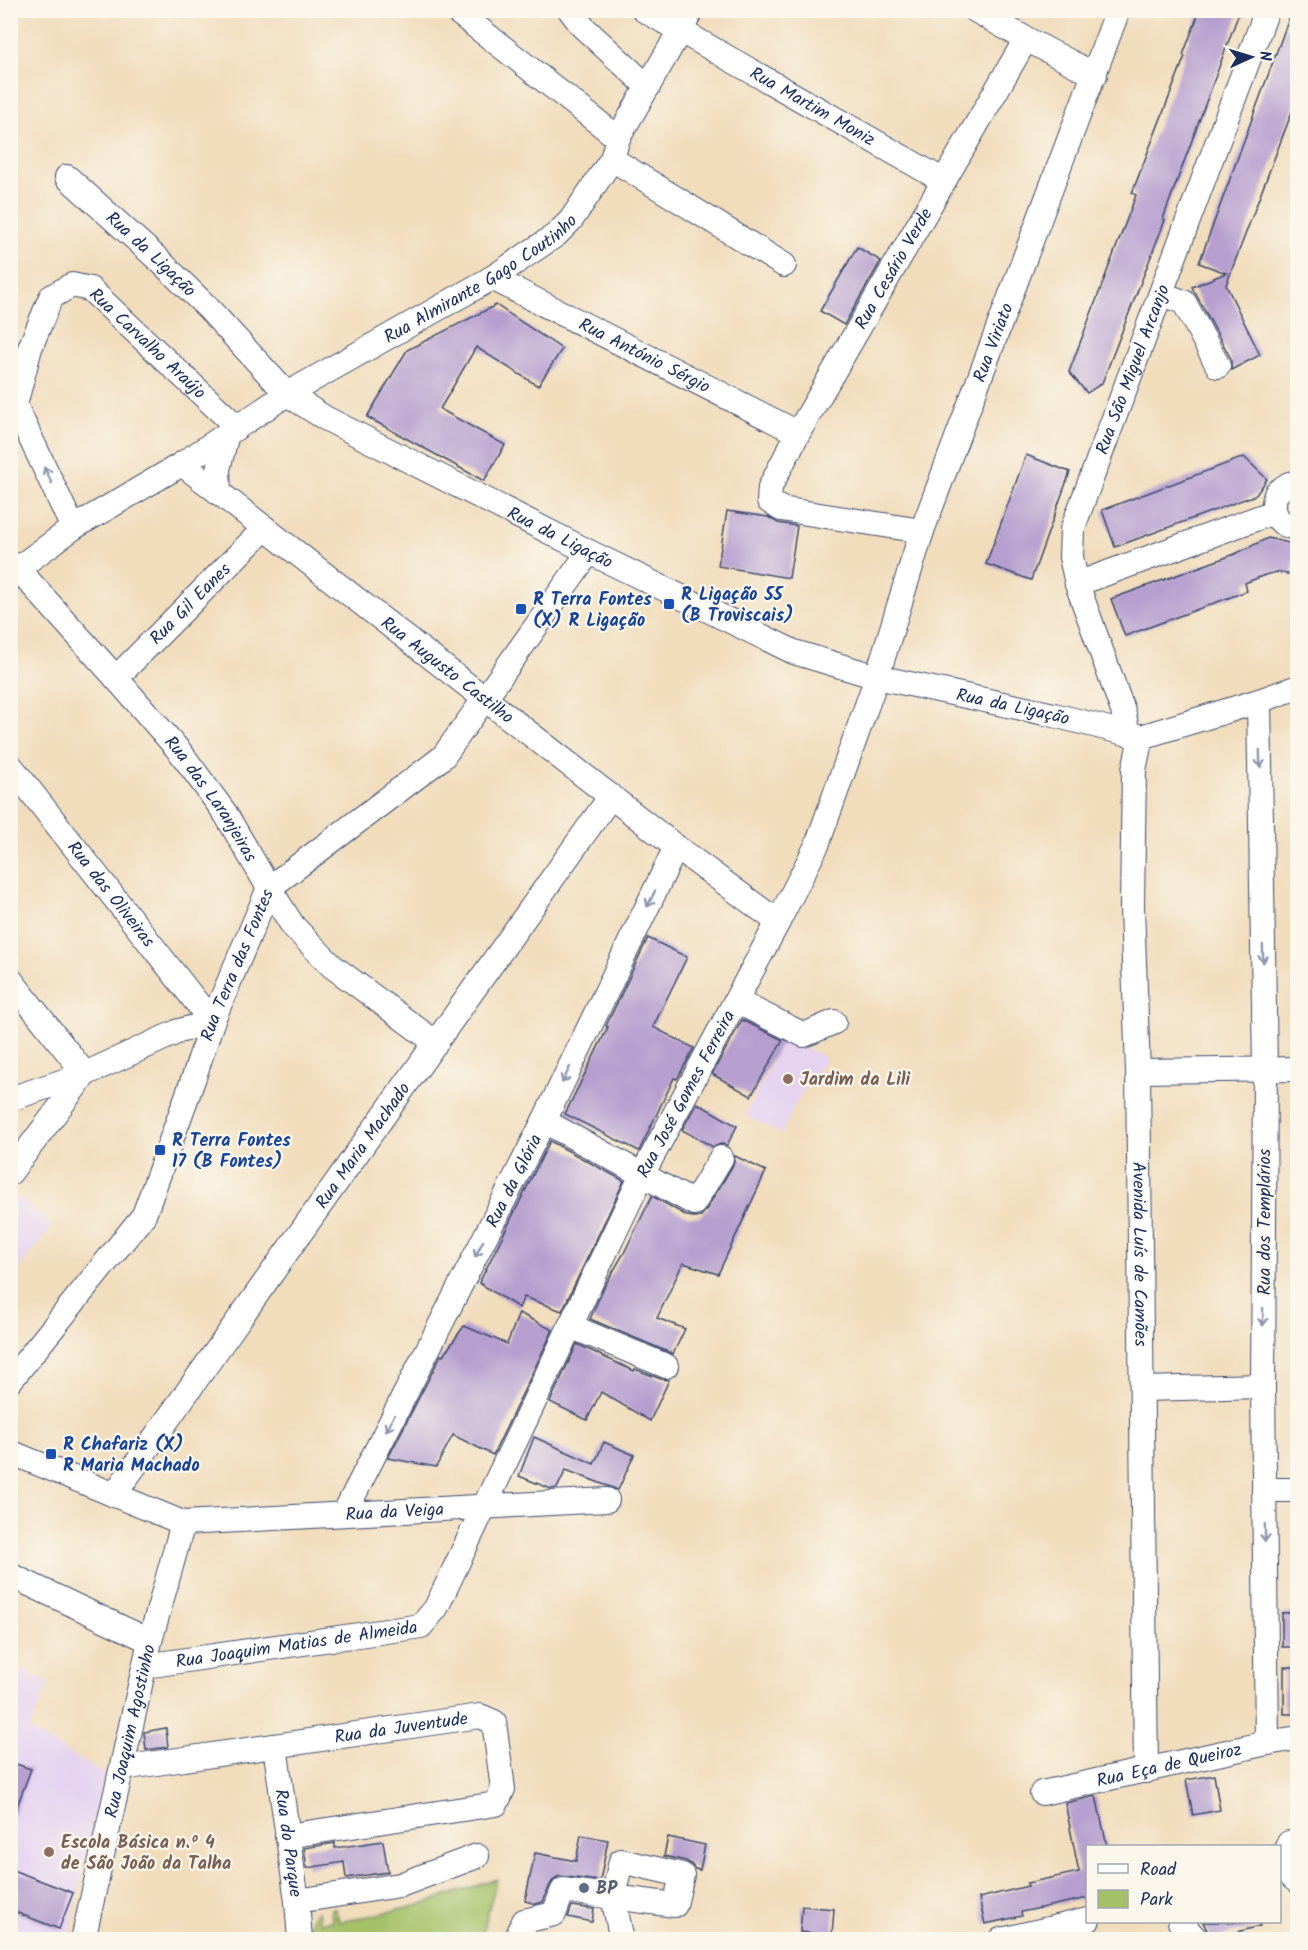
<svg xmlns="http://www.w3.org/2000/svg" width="1308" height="1950" viewBox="0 0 1308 1950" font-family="Kalam,sans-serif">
  <rect width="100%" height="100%" fill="#fbf7ec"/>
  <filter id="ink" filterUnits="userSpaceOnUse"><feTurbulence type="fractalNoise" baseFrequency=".0167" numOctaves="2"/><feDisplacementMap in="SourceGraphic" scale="12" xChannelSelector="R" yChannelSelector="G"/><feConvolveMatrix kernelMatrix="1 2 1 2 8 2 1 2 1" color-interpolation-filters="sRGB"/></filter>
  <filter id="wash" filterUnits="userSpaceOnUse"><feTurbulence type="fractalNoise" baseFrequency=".008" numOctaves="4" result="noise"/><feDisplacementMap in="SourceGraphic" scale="24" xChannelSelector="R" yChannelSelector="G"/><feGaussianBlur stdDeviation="1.35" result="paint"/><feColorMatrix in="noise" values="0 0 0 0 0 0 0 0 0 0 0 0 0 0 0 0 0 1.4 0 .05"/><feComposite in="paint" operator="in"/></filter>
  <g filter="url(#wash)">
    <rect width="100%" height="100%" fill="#f1dcbb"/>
    <!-- built -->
    <g fill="#e5d3f1">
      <polygon points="784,1038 826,1058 798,1099 781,1134 745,1115"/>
      <polygon points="13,1194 52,1226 11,1279 10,1197"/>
      <polygon points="10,1664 49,1683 29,1730 104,1774 70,1930 66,1939 11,1939"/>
    </g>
    <!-- green -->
    <path fill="#a5c167" stroke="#607862" stroke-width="1.5" d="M497 1879 481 1939H310C307 1926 307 1921 318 1911L320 1923 332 1921 331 1909H335L340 1922 416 1906Z"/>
    <g id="blocks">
      <!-- building -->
      <g fill="#b69fcf">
        <polygon points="1200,10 1240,10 1163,219 1165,220 1102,383 1087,393 1069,372 1136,195 1132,193 1185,56 1183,55"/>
        <polygon points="1292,10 1298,10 1298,96 1226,285 1260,355 1231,370 1231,359 1192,287 1226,273 1199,263"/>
        <polygon points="857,247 881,261 844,325 820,311"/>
        <polygon points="496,305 562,349 538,386 476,347 440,409 505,445 484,481 367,417 407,350"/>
        <polygon points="1026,455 1070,472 1031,580 986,564"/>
        <polygon points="1244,457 1267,479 1256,495 1115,547 1102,510"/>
        <polygon points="727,511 768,517 778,523 797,526 789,578 718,566"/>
        <polygon points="1268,538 1297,545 1292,575 1277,572 1265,575 1245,583 1247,591 1125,636 1111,599 1235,554"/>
        <polygon points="648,938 687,957 653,1027 694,1048 677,1079 674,1078 639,1151 565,1114 608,1027 606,1026"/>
        <polygon points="742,1020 783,1040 751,1096 712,1074"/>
        <polygon points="697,1103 737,1126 727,1145 721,1144 713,1147 682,1130"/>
        <polygon points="550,1141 624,1181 562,1311 524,1297 519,1308 479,1283"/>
        <polygon points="735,1156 766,1171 718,1274 683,1263 657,1318 685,1329 673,1354 590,1319 604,1287 624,1253 652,1196 687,1216 694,1217 701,1216 706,1210 733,1165"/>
        <polygon points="519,1313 553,1330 493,1455 453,1435 436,1467 388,1458 441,1355 443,1356 464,1326 507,1344"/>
        <polygon points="577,1344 634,1371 635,1369 661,1379 669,1380 650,1421 601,1392 587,1420 550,1402"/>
        <polygon points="534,1437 594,1464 604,1442 634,1455 618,1490 566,1470 557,1488 551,1489 519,1476"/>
        <polygon points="1298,1612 1298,1647 1282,1647 1282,1613"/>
        <rect x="1284" y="1667" width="14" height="47"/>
        <polygon points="166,1728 168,1747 146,1750 144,1732"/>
        <polygon points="10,1762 31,1769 12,1820 10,1819"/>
        <polygon points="1214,1775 1220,1810 1193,1815 1186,1780"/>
        <polygon points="1096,1796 1107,1846 1088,1846 1088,1898 1021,1912 1022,1916 985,1924 979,1898 1028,1886 1027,1883 1079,1872 1065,1803"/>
        <polygon points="581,1835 608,1840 600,1881 559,1876 554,1879 550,1885 543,1902 536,1904 525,1901 535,1853 576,1861"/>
        <polygon points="668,1837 705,1845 700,1870 695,1869 691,1864 686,1861 664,1856"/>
        <polygon points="383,1841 388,1872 346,1878 344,1862 307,1868 304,1848 335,1843 335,1848"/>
        <polygon points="10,1869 73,1893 59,1929 10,1910"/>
        <polygon points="572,1906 594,1909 592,1922 568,1917"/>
        <polygon points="802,1906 834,1909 832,1935 800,1932"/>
        <polygon points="1203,1922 1259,1922 1260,1926 1211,1939"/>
      </g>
    </g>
  </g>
  <g filter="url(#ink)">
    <use href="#blocks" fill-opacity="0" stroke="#3b496c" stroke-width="1.5"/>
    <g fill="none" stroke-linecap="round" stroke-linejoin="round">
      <defs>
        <g id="minor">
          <polyline points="455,10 618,138"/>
          <polyline points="570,10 583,27 648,87"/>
          <path id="s1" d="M644 10 944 181"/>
          <polyline points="975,10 1026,39 1095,75"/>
          <polyline points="612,159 784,265"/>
          <path id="s2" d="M67 177 161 262 208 308 287 394 325 418 589 552 794 652 877 677 1054 715 1141 737"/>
          <path id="s3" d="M492 278 798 433"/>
          <polyline points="1161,294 1184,302 1218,366"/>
          <path id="s4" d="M182 464 676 847 778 922"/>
          <path d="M1298 483 1289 484 1277 492C1269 509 1277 528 1298 527"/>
          <polyline points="219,493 218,469 227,434"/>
          <path id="s5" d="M73 528 15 405 30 348 51 297 72 285 90 289 237 427"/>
          <path id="s6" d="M922 531 781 509 769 501 770 487 798 433 1026 39"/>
          <path id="s7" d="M17 568 116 678 181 753 225 813 269 888 293 926 332 966 436 1043"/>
          <path id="s8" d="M10 574 73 528 182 464 287 394 492 278 556 235 571 220 612 159 618 138 692 10"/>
          <polyline points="1077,584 1274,512"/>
          <path id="s9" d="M116 678 265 528"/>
          <polyline points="1259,701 1265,1070 1263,1386 1267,1743"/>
          <path id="s10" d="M1128 733 1123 711 1077 584 1071 557 1072 530 1267 10"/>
          <path id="s11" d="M1141 737 1134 770 1132 908 1138 1071 1146 1771"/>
          <polyline points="1141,737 1259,701 1298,687"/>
          <path id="s12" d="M10 765 212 1022 179 1031 85 1074 10 1099"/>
          <polyline points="10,979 85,1074"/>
          <polyline points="736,1001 804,1035 834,1022"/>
          <polyline points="1138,1071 1298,1069"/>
          <polyline points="544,1121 694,1203 721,1158"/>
          <polyline points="10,1173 85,1074"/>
          <polyline points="570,1326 666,1366"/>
          <path id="s13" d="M10 1381 144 1215 194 1077 212 1022 269 888 443 757 589 552"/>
          <polyline points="1142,1389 1263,1386"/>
          <path id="s14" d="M10 1452 183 1523 607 1500"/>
          <polyline points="1264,1490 1298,1490"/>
          <path id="s15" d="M114 1495 611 796"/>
          <path id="s16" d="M344 1514 544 1121 676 847"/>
          <polyline points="10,1575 150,1641"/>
          <path id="s17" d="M145 1666 421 1626 436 1608 642 1175 778 922 817 845 877 677 922 531 1118 10"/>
          <path id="s18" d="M275 1746 297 1901 300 1940"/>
          <path id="s19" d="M122 1768 480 1716 494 1722 503 1789 496 1804 287 1836"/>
          <path id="s20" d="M1042 1793 1267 1743 1298 1738"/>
          <path d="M1289 1843C1280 1858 1283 1872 1298 1882"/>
          <polygon points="621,1861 682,1875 675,1905 613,1897"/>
          <polyline points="297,1901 400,1885 477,1856"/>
          <polyline points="1180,1922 1197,1940"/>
          <path id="s21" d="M83 1940 150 1641 183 1523"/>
          <polyline points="516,1940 524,1921 554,1914 563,1890 613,1897 622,1940"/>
          <polyline points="1001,1940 1088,1920"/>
        </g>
      </defs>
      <!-- minor casing -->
      <use href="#minor" stroke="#3b496c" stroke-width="26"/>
      <!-- minor -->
      <use href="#minor" stroke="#fff" stroke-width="24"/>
    </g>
    <!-- one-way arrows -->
    <defs><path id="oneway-shaft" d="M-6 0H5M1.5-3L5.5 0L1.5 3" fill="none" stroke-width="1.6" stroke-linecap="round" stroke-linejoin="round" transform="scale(1.5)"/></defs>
    <g stroke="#8d97ae">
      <use href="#oneway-shaft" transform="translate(48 475) rotate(-115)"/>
      <use href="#oneway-shaft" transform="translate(1260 759) rotate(89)"/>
      <use href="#oneway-shaft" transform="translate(651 899) rotate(116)"/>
      <use href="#oneway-shaft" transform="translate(1263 954) rotate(89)"/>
      <use href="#oneway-shaft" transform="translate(566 1075) rotate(116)"/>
      <use href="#oneway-shaft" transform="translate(479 1249) rotate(117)"/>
      <use href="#oneway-shaft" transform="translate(1263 1317) rotate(90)"/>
      <use href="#oneway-shaft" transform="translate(390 1423) rotate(117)"/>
      <use href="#oneway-shaft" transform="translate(1265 1533) rotate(89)"/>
    </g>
  </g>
  <!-- markers -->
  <g fill="#1a4fb4" stroke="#fbf7ec" stroke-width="2">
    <rect x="663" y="598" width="12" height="12" rx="3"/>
    <rect x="515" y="603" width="12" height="12" rx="3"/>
    <rect x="154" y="1144" width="12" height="12" rx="3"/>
    <rect x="45" y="1448" width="12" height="12" rx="3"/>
  </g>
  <g fill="#8d6e63" stroke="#fbf7ec" stroke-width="2">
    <circle cx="788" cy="1079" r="6"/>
    <circle cx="49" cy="1852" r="6"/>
  </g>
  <circle fill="#5c6f8a" stroke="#fbf7ec" stroke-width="2" cx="584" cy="1888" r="6"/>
  <g text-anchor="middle" stroke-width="4.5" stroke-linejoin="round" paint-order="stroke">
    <!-- street labels -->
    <g font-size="18" fill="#1b2f5e" stroke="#fbf7ec">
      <text dy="6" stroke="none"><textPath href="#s1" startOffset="194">Rua Martim Moniz</textPath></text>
      <text dy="6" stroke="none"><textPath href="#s2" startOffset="114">Rua da Ligação</textPath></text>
      <text dy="6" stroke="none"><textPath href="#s6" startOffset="422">Rua Cesário Verde</textPath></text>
      <text dy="6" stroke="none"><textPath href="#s8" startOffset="556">Rua Almirante Gago Coutinho</textPath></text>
      <text dy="6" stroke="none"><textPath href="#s17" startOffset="1688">Rua Viriato</textPath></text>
      <text dy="6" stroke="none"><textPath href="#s5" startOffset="372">Rua Carvalho Araújo</textPath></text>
      <text dy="6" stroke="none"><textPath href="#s3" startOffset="171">Rua António Sérgio</textPath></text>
      <text dy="6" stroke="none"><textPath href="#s10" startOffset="384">Rua São Miguel Arcanjo</textPath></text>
      <text dy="6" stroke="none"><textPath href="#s2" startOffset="618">Rua da Ligação</textPath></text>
      <text dy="6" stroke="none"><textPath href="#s9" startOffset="105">Rua Gil Eanes</textPath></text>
      <text dy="6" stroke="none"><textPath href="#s4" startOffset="336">Rua Augusto Castilho</textPath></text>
      <text dy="6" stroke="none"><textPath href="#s2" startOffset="1104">Rua da Ligação</textPath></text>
      <text dy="6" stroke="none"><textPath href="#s7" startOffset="302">Rua das Laranjeiras</textPath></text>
      <text dy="6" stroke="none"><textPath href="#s12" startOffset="164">Rua das Oliveiras</textPath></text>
      <text dy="6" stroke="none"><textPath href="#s13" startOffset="480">Rua Terra das Fontes</textPath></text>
      <text dy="6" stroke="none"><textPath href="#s17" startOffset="874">Rua José Gomes Ferreira</textPath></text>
      <text dy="6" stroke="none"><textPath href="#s15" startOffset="429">Rua Maria Machado</textPath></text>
      <text dy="6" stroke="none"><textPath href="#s16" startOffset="374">Rua da Glória</textPath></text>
      <text transform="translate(1264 1222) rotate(-90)" y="6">Rua dos Templários</text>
      <text dy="6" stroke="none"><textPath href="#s11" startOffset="518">Avenida Luís de Camões</textPath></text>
      <text dy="6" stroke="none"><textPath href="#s14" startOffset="399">Rua da Veiga</textPath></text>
      <text dy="6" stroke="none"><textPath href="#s17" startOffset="153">Rua Joaquim Matias de Almeida</textPath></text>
      <text dy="6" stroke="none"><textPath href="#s19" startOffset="282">Rua da Juventude</textPath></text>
      <text dy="6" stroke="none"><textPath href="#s21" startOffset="214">Rua Joaquim Agostinho</textPath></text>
      <text dy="6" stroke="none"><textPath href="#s20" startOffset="130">Rua Eça de Queiroz</textPath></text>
      <text dy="6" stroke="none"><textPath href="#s18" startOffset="98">Rua do Parque</textPath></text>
    </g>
    <!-- transit labels -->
    <g font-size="18" font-weight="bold" fill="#164399" stroke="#fbf7ec" text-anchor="start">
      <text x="681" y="600">R Ligação 55<tspan x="681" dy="21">(B Troviscais)</tspan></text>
      <text x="533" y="605">R Terra Fontes<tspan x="533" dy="21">(X) R Ligação</tspan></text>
      <text x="172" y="1146">R Terra Fontes<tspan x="172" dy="21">17 (B Fontes)</tspan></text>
      <text x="63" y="1450">R Chafariz (X)<tspan x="63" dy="21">R Maria Machado</tspan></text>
    </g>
    <!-- education labels -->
    <g font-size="18" font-weight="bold" fill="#785e54" stroke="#fbf7ec" text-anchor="start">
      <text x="800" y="1085">Jardim da Lili</text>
      <text x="61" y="1848">Escola Básica n.º 4<tspan x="61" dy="21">de São João da Talha</tspan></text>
    </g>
    <!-- service labels -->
    <g font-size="18" font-weight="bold" fill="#4e5e75" stroke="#fbf7ec" text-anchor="start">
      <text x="596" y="1894">BP</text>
    </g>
  </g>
  <!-- margin -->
  <rect width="1308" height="1950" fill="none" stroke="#fbf7ec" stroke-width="36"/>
  <!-- legend -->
  <rect x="1086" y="1845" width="195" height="78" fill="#fbf7ec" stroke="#a1a7b3" stroke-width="1.5"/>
  <rect x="1098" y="1864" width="30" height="9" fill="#ffffff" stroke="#a1a7b3" stroke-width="1.5"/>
  <text x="1140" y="1875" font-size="18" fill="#1b2f5e">Road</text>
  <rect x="1098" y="1890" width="30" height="18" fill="#a5c167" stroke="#a1a7b3" stroke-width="1.5"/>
  <text x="1140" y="1905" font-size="18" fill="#1b2f5e">Park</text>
  <!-- north arrow -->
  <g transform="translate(1251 57) rotate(86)" stroke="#fbf7ec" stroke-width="4.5" paint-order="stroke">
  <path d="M0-4.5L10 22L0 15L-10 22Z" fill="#1b2f5e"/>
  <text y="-9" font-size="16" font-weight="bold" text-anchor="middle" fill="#1b2f5e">N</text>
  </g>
</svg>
